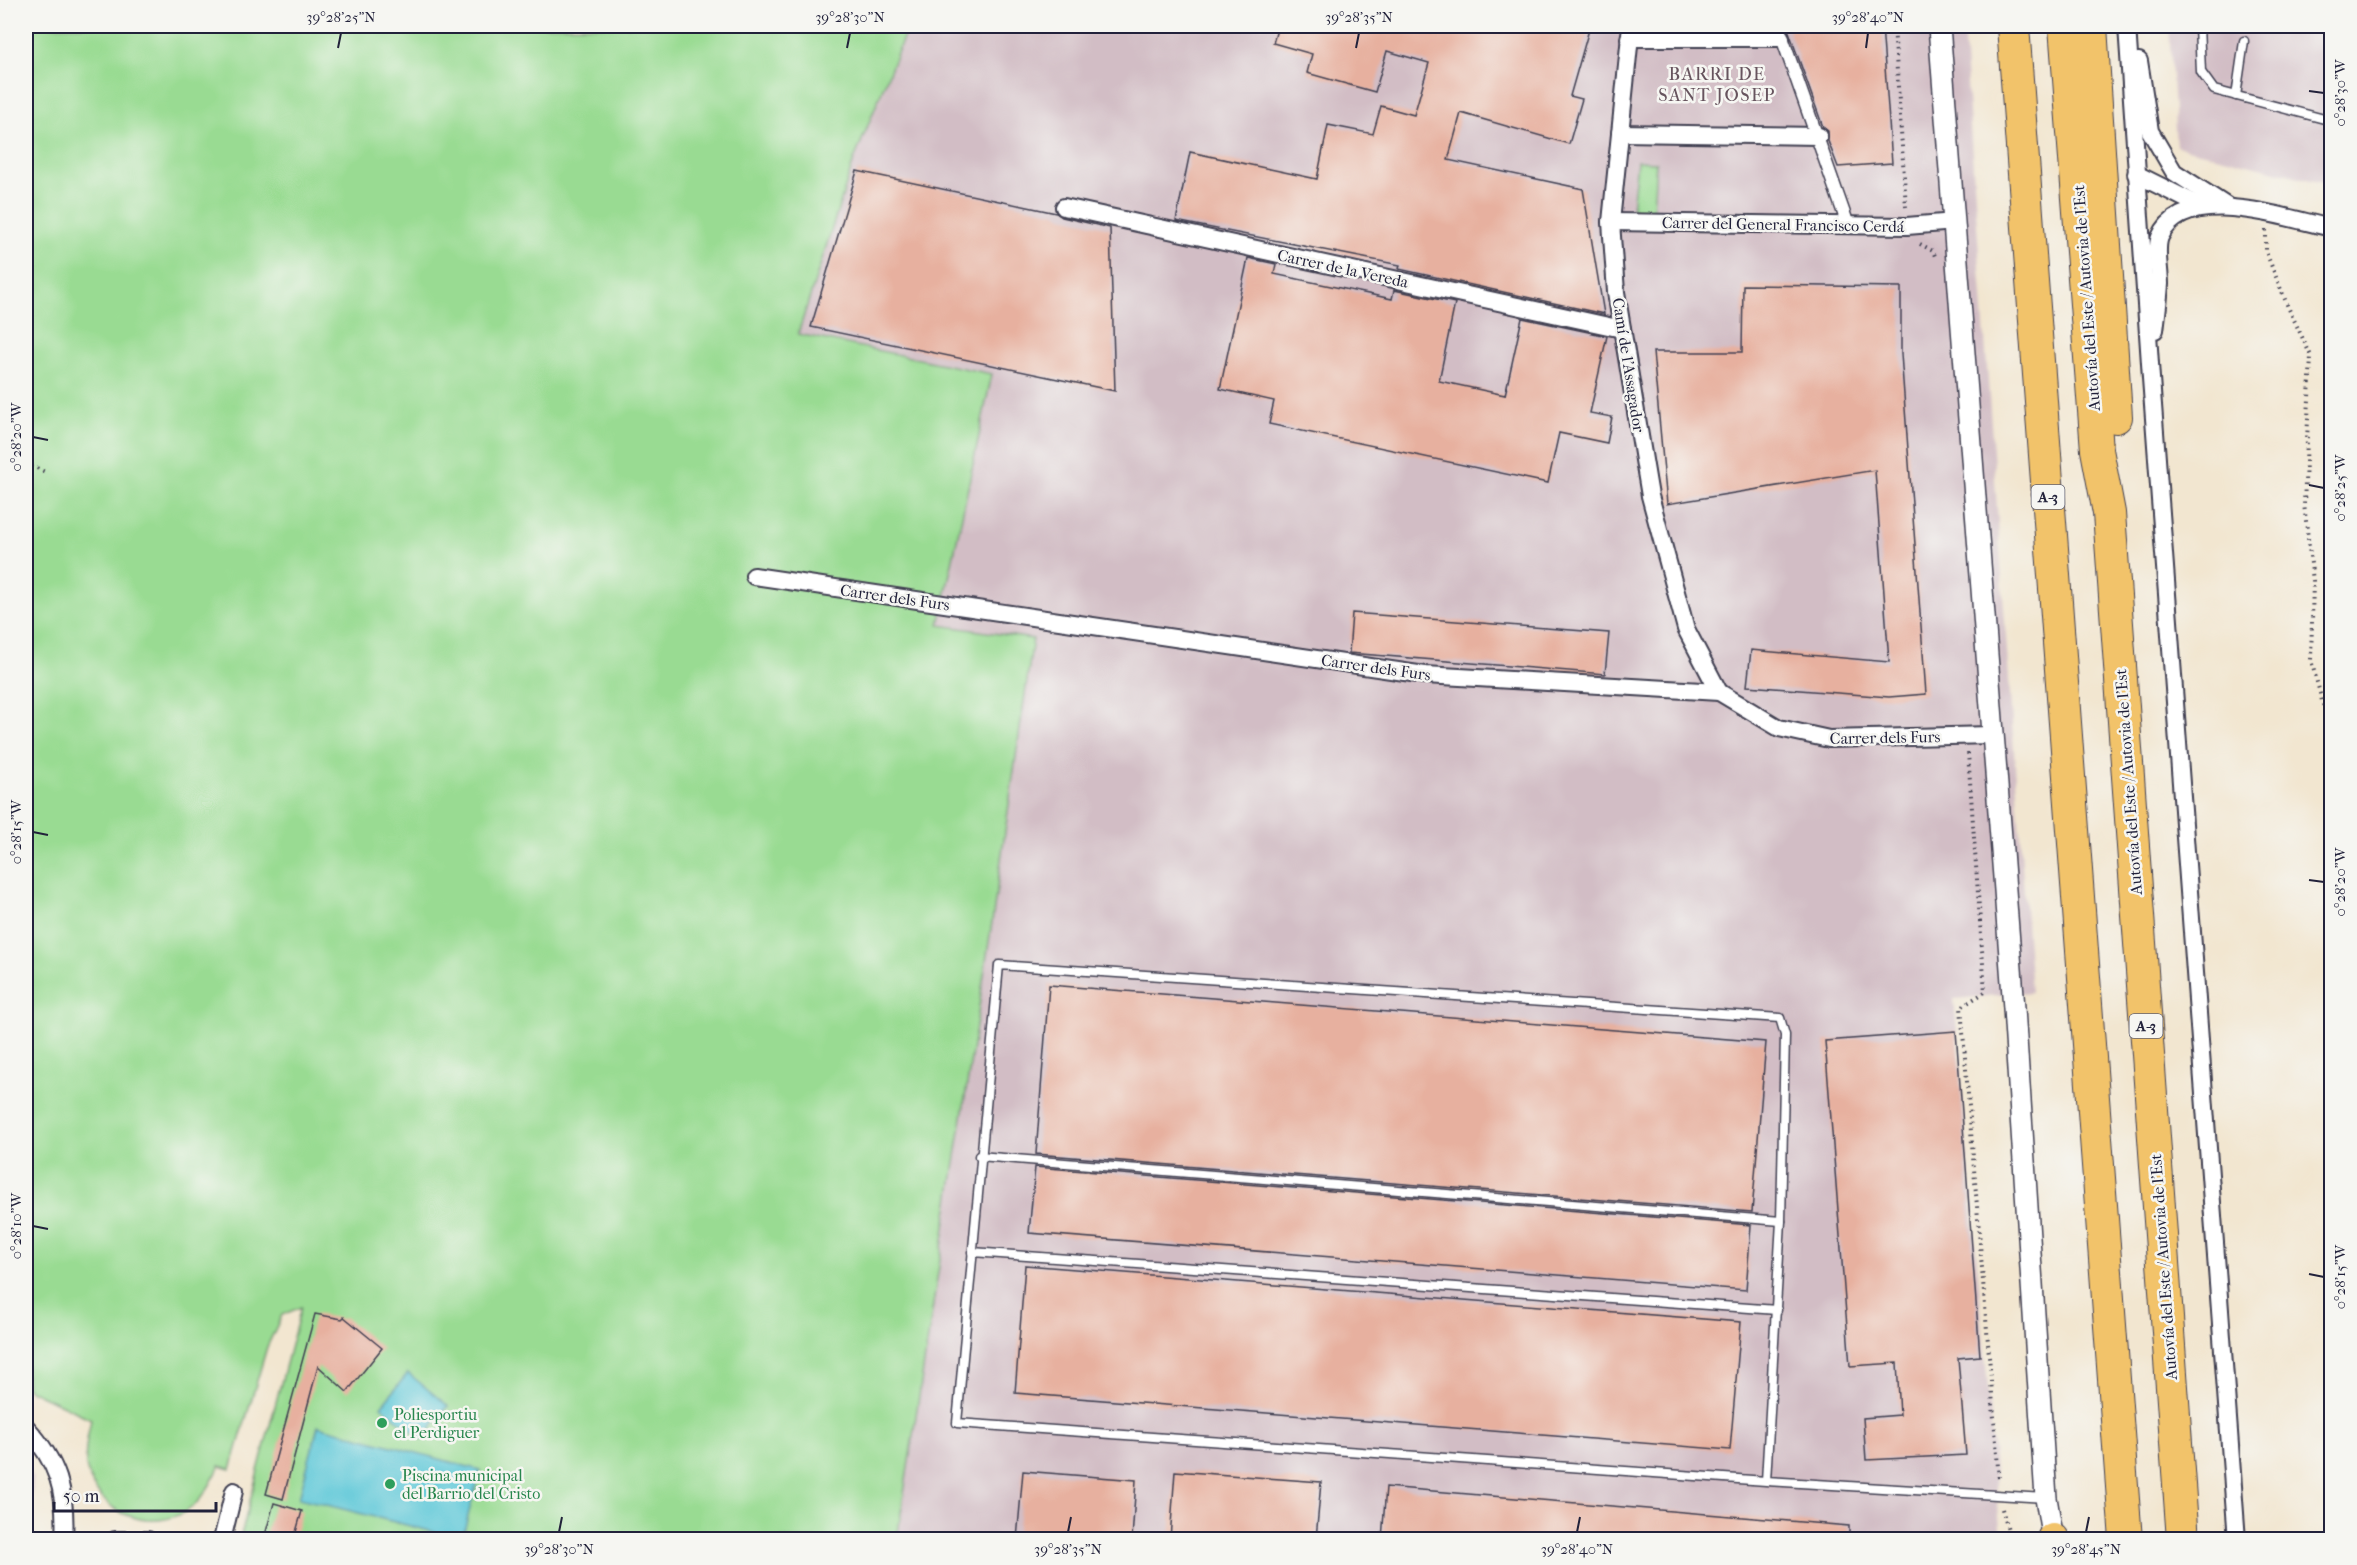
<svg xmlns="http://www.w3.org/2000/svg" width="2357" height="1565" viewBox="0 0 2357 1565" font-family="'IM FELL French Canon',serif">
  <rect width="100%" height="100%" fill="#f6f6f2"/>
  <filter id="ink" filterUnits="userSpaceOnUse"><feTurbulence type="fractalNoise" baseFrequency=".0167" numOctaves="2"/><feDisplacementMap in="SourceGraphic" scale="12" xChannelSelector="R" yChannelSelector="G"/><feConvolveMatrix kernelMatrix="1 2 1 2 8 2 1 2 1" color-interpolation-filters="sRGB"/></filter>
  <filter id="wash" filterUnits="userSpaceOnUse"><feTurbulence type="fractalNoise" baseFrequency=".008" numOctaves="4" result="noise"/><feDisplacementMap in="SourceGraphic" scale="24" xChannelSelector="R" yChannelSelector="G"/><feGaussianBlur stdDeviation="1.35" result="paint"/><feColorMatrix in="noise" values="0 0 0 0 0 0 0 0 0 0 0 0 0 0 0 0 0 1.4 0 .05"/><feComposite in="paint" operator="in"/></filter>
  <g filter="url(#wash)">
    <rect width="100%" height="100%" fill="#f2e6d0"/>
    <!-- industrial -->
    <g fill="#d2bdc5">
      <polygon points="908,26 1963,26 2031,992 1954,999 2001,1539 897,1539 991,929 1033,639 939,625 992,374 798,334 854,160"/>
      <polygon points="2169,26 2331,26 2331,185 2176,146"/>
      <polygon points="26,1465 33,1480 30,1539 26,1539"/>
    </g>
    <!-- green -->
    <g fill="#99db92" stroke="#5e7e66" stroke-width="1.5">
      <path d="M26 26H908L854 160 798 334 992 374 939 625 1033 639 991 929 897 1539H240L301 1307 282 1315 267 1347 231 1469 220 1466C212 1481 205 1497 191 1508 153 1535 99 1515 87 1470 83 1454 88 1435 91 1419L26 1388Z"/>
      <polygon points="1637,161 1656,162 1653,212 1636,213 1632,209"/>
    </g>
    <!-- water -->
    <g fill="#5dc8d8" stroke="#40758a" stroke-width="1.5">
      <polygon points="408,1373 448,1406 422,1439 381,1406"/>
      <polygon points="318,1426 480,1470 462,1539 299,1498"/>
    </g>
    <g id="blocks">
      <!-- building -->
      <g fill="#e7b09f">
        <polygon points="1278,26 1590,26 1570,96 1582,99 1569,144 1461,113 1448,160 1583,189 1604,314 1399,269 1400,265 1176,221 1190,152 1317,179 1328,125 1373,134 1381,106 1414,115 1429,63 1387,51 1375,92 1307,73 1312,54 1273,43"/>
        <polygon points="1787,26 1882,26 1892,163 1838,167 1828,141 1828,131 1823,127"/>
        <polygon points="857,171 1056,213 1062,217 1110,228 1115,391 811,327"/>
        <polygon points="1248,258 1276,264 1274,274 1392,299 1394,290 1455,303 1439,381 1505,395 1522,318 1607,336 1590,413 1612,417 1607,443 1559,433 1548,483 1269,424 1274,401 1220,389"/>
        <polygon points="1743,285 1901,287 1901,354 1926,694 1889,697 1747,686 1751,650 1889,662 1875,470 1667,504 1653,352 1742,352"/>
        <polygon points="1352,613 1609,633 1605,674 1349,653"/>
        <polygon points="1049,985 1766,1042 1752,1212 1036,1154"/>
        <polygon points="1956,1031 1980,1356 1958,1358 1966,1455 1866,1460 1863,1418 1900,1415 1897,1363 1850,1366 1825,1041"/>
        <polygon points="1035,1167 1751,1225 1746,1290 1029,1233"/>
        <polygon points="1025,1265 1741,1322 1730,1450 1015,1393"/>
        <polygon points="315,1314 342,1319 344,1317 382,1348 347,1392 318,1366 283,1499 266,1494"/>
        <polygon points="1023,1471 1136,1480 1132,1539 1017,1539"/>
        <polygon points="1175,1471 1321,1482 1316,1539 1170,1539"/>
        <polygon points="1386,1487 1849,1526 1849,1539 1382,1539"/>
        <polygon points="274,1503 302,1511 294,1539 264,1539"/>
      </g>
    </g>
  </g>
  <g filter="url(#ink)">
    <use href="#blocks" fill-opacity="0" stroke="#413f51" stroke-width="1.5"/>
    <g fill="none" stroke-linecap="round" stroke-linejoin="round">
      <defs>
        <g id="service">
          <polyline points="2199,26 2201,72 2214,90 2332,121"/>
          <polyline points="2236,96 2244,41"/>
          <polyline points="979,1156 1781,1221"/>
          <polyline points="972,1252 1777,1310"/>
          <polyline points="1766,1481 1781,1221 1785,1035 1780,1018 999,965 957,1423 1766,1481 2045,1498"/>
        </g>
        <polyline id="pedestrian" points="1778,26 1848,225"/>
        <g id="minor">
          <polyline points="1631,26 1611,222 1616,292 1650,496 1686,629 1719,692"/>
          <polyline points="2127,26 2151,378 2237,1540"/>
          <polyline points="1629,38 1781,38"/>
          <polyline points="2139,61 2150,131 2174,172 2228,207"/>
          <polyline points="1620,133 1819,136"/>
          <polyline points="2136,174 2202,207"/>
          <polyline points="1064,207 1622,329"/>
          <polyline points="1611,222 1907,226 1955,222"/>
          <path d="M2155 330C2157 314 2159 299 2160 284 2160 270 2155 249 2160 237 2184 182 2287 219 2332 228"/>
          <polyline points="754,576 1425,675 1719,692 1779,728 1829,739 1991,735"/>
          <path d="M26 1427C58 1462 67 1491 64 1540"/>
          <polyline points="115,1540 148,1540"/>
          <polyline points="222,1540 234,1491"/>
        </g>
        <polyline id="tertiary" points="1939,26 2014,1008 2046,1498 2053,1540"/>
        <g id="motorway">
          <polyline points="2013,26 2126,1540"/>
          <polyline points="2065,26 2097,450 2109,513 2183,1540"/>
          <polyline points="2091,26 2116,417"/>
          <polyline points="2053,1539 2053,1540"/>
        </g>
      </defs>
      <!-- service casing -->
      <use href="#service" stroke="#413f51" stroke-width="11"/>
      <!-- pedestrian casing -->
      <use href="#pedestrian" stroke="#413f51" stroke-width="15"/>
      <!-- minor casing -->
      <use href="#minor" stroke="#413f51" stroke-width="20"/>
      <!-- tertiary casing -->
      <use href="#tertiary" stroke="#413f51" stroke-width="24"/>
      <!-- motorway casing -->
      <use href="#motorway" stroke="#413f51" stroke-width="34"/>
      <!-- path -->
      <g stroke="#413f51" stroke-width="4" stroke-dasharray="1.5 4.5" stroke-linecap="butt">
        <polyline points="1894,26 1906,207"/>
        <polyline points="2266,230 2266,252 2288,307 2311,356 2304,504 2313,581 2311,660 2324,708 2332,720"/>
        <polyline points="1920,244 1933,251 1935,256"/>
        <polyline points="26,463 45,472"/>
        <polyline points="1968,753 1985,992 1961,1007 1999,1480"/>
        <polyline points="2002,1509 2011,1540"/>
      </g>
      <!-- service -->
      <use href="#service" stroke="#fff" stroke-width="8"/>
      <!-- pedestrian -->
      <use href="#pedestrian" stroke="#fff" stroke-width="12"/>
      <!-- minor -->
      <use href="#minor" stroke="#fff" stroke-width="16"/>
      <!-- tertiary -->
      <use href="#tertiary" stroke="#fff" stroke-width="21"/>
      <!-- motorway -->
      <use href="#motorway" stroke="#f2c36a" stroke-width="32"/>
    </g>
  </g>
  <!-- ticks -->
  <path fill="none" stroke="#22223b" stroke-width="2" d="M338 48 341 33M847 48 850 33M1356 48 1359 33M1866 48 1868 33M2309 91 2324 93M33 437 48 440M2309 485 2324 488M33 832 48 835M2309 880 2324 882M33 1226 48 1229M2309 1274 2324 1277M559 1532 562 1517M1068 1532 1071 1517M1577 1532 1580 1517M2086 1532 2089 1517"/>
  <!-- markers -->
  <g fill="#2e9e5b" stroke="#f6f6f2" stroke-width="2">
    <circle cx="382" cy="1423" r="6"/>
    <circle cx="390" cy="1484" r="6"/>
  </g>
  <g text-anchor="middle" stroke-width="5" stroke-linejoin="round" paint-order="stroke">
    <!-- shield labels -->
    <g fill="#f6f6f2" stroke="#626272" stroke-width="1.5">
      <rect x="2031.5" y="485" width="33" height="24" rx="4.5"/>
      <rect x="2129.5" y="1014" width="33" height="24" rx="4.5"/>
    </g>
    <g font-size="15" font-weight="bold" fill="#22223b">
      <text x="2048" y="502">A-3</text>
      <text x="2146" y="1031">A-3</text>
    </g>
    <!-- street labels -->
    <g font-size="16" fill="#22223b" stroke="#f6f6f2">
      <text transform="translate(1783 224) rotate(1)" y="6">Carrer del General Francisco Cerdá</text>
      <text transform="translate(1343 268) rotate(12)" y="6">Carrer de la Vereda</text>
      <text transform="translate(2086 298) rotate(-94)" y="6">Autovía del Este / Autovia de l'Est</text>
      <text transform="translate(1629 365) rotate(81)" y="6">Camí de l'Assagador</text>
      <text transform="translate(895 597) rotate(8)" y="6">Carrer dels Furs</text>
      <text transform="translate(1376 667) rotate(8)" y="6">Carrer dels Furs</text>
      <text transform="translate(1885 737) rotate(-1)" y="6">Carrer dels Furs</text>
      <text transform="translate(2128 782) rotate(-94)" y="6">Autovía del Este / Autovia de l'Est</text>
      <text transform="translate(2163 1267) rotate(-94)" y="6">Autovía del Este / Autovia de l'Est</text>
    </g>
    <!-- leisure labels -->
    <g font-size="16" fill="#27864d" stroke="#f6f6f2" text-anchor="start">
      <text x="394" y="1420">Poliesportiu<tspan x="394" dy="18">el Perdiguer</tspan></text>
      <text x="402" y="1481">Piscina municipal<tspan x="402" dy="18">del Barrio del Cristo</tspan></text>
    </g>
    <!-- neighbourhood labels -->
    <g font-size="18" letter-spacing="1.5" fill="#67545e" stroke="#f6f6f2">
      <text x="1717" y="80">BARRI DE<tspan x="1717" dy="21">SANT JOSEP</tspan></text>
    </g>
  </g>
  <!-- margin -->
  <rect width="2357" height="1565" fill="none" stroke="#f6f6f2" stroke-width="66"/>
  <!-- scale -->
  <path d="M54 1502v9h162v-9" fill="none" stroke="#22223b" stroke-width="3"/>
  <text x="63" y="1502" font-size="18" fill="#22223b" stroke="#f6f6f2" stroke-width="4.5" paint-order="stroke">50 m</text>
  <rect x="33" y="33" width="2291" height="1499" fill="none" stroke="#22223b" stroke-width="2"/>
  <g font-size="15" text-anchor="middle" fill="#22223b">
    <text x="341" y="22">39°28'25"N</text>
    <text x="850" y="22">39°28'30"N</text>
    <text x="1359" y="22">39°28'35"N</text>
    <text x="1868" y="22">39°28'40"N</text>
    <text transform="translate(2340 93) rotate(-90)" y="5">0°28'30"W</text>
    <text transform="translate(16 437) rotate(-90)" y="5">0°28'20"W</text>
    <text transform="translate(2340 488) rotate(-90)" y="5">0°28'25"W</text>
    <text transform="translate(16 832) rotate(-90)" y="5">0°28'15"W</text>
    <text transform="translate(2340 882) rotate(-90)" y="5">0°28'20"W</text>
    <text transform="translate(16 1226) rotate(-90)" y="5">0°28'10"W</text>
    <text transform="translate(2340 1277) rotate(-90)" y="5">0°28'15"W</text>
    <text x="559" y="1554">39°28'30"N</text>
    <text x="1068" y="1554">39°28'35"N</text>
    <text x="1577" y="1554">39°28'40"N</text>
    <text x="2086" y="1554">39°28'45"N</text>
  </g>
</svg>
